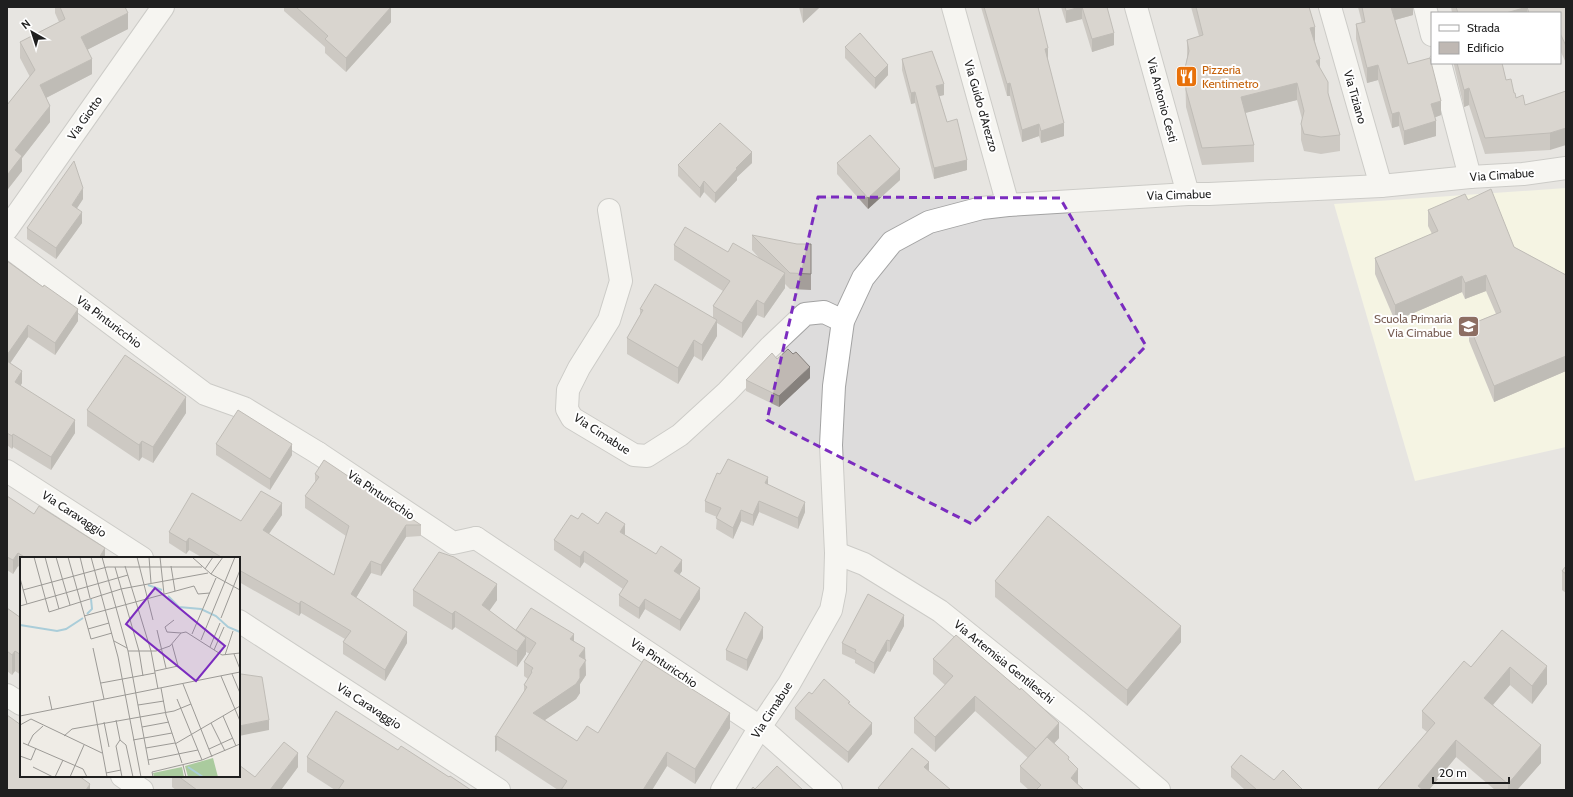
<svg xmlns="http://www.w3.org/2000/svg" width="1573" height="797" viewBox="0 0 1573 797" font-family="Cabin,sans-serif">
  <rect width="100%" height="100%" fill="#efece6"/>
  <!-- residential -->
  <path fill="#dddcdc" fill-rule="evenodd" d="M7 7H1566V790H7ZM1432 13H1560V63H1432ZM21 558H239V776H21Z"/>
  <!-- education -->
  <polygon fill="#fcfce1" points="1566,188 1566,447 1415,481 1334,204"/>
  <g fill="none" stroke-linecap="round" stroke-linejoin="round">
    <defs>
      <polyline id="pedestrian" points="318,453 453,543 476,538"/>
      <g id="minor">
        <polyline points="953,7 1008,205"/>
        <polyline points="1136,7 1188,194"/>
        <polyline points="1330,7 1381,186"/>
        <polyline points="1425,7 1432,35"/>
        <polyline points="1440,63 1470,177"/>
        <polyline points="609,210 621,281 609,320 579,368 568,390 567,409 572,418 634,455 647,456 680,435 727,392 769,348 805,314 824,312 843,321"/>
        <polyline points="7,229 163,7"/>
        <polyline points="7,246 205,394 244,408 318,453"/>
        <polyline points="7,471 142,558"/>
        <polyline points="476,538 760,727 831,790"/>
        <polyline points="836,553 864,564 940,611 1076,720 1159,790"/>
        <polyline points="239,621 499,790"/>
        <polyline points="7,695 21,704"/>
        <polyline points="122,776 142,790"/>
        <polyline points="722,790 760,727 789,684 831,610 835,590 836,553 831,445 834,386 843,321 863,278 892,242 929,222 982,208 1008,205 1188,194 1209,194 1381,186 1470,177 1523,174 1566,168"/>
      </g>
    </defs>
    <!-- pedestrian casing -->
    <use href="#pedestrian" stroke="#a3a3a3" stroke-width="24"/>
    <!-- minor casing -->
    <use href="#minor" stroke="#a3a3a3" stroke-width="24"/>
    <!-- pedestrian -->
    <use href="#pedestrian" stroke="#fff" stroke-width="22"/>
    <!-- minor -->
    <use href="#minor" stroke="#fff" stroke-width="22"/>
  </g>
  <!-- wall -->
  <g fill="#a49e9a">
    <polygon points="55,7 125,7 128,29 88,49 92,74 46,98 50,122 22,158 22,171 8,189 7,189 7,105 30,77 20,58 20,42 59,22 55,13"/>
    <polygon points="284,7 390,7 391,22 346,72 325,53 325,47 284,11"/>
    <polygon points="799,7 820,7 803,23"/>
    <polygon points="981,7 1038,7 1048,60 1064,136 1041,143 1039,136 1022,142 1010,96 1007,96"/>
    <polygon points="1061,7 1107,7 1114,45 1092,52 1082,19 1066,23"/>
    <polygon points="1191,7 1309,7 1320,69 1328,93 1340,135 1340,151 1321,154 1304,151 1301,140 1301,124 1302,119 1297,100 1245,113 1254,145 1254,162 1202,165 1186,107 1185,68 1187,58 1187,40 1199,36"/>
    <polygon points="1358,7 1413,7 1413,15 1395,20 1408,64 1441,115 1435,117 1436,136 1404,145 1399,126 1392,128 1378,80 1367,83 1356,39 1356,24 1362,23"/>
    <polygon points="1451,7 1566,7 1566,63 1560,50 1560,13 1452,13"/>
    <polygon points="845,47 888,75 875,89 845,58"/>
    <polygon points="902,59 944,95 939,96 947,122 967,170 934,179 915,103 911,104 902,70"/>
    <polygon points="1454,63 1502,63 1506,80 1516,98 1525,105 1566,91 1550,150 1485,154 1469,105 1464,107 1454,65"/>
    <polygon points="752,163 737,177 737,180 715,203 704,192 700,198 678,176 678,165"/>
    <polygon points="837,163 900,180 868,209 837,174"/>
    <polygon points="83,199 76,209 82,223 56,259 27,239 27,228"/>
    <polygon points="1468,200 1514,247 1566,275 1566,371 1494,402 1469,341 1469,325 1496,314 1486,291 1465,299 1462,292 1395,321 1375,274 1375,258 1432,234 1428,226 1428,210"/>
    <polygon points="752,235 811,259 811,290 790,289 785,284 785,288 764,318 757,315 742,338 717,323 717,336 702,361 694,356 678,384 627,354 627,338 640,315 640,309 713,318 713,306 723,291 674,260 674,245 728,252 759,258 752,250"/>
    <polygon points="7,261 78,321 55,355 28,337 10,363 22,383 20,386 75,433 51,470 13,447 12,449 7,445"/>
    <polygon points="793,354 810,378 779,407 746,391 746,380 777,359"/>
    <polygon points="87,410 186,413 153,463 142,457 139,461 87,426"/>
    <polygon points="216,444 292,455 270,490 216,455"/>
    <polygon points="315,474 421,525 421,536 406,537 381,576 371,573 356,598 407,643 385,681 343,654 343,642 345,639 301,613 299,616 239,582 239,558 203,558 189,550 186,554 169,543 169,532 241,521 282,515 269,534 334,575 346,536 305,508 305,496 315,482"/>
    <polygon points="720,474 768,485 805,512 798,529 759,512 753,526 741,521 733,539 716,529 717,517 705,512 705,501"/>
    <polygon points="7,496 34,514 105,558 21,558 21,568 18,566 13,574 7,570"/>
    <polygon points="578,519 598,524 625,535 682,571 679,575 700,599 680,631 645,609 639,619 619,606 619,595 623,589 584,562 580,568 554,550 554,540"/>
    <polygon points="1566,566 1566,593 1562,590 1562,571"/>
    <polygon points="995,581 1181,642 1127,706 995,597"/>
    <polygon points="413,590 497,600 489,611 516,630 574,641 585,660 586,675 580,684 580,693 576,699 545,720 577,741 598,733 730,728 695,784 667,766 652,790 558,790 497,750 495,752 495,737 524,692 524,685 528,679 524,676 524,662 530,654 526,652 526,654 517,667 455,627 452,630 413,606"/>
    <polygon points="7,608 21,618 21,675 15,671 12,675 7,671"/>
    <polygon points="904,626 890,652 887,651 874,674 855,663 855,660 842,654 842,643"/>
    <polygon points="1502,630 1547,684 1532,704 1510,685 1493,705 1541,763 1517,790 1495,790 1456,757 1429,790 1378,790 1378,789 1427,732 1422,728 1422,711 1471,667"/>
    <polygon points="763,638 747,671 726,660 726,650"/>
    <polygon points="933,659 1059,738 1054,743 1069,760 1078,785 1084,790 1029,790 1020,782 1020,766 1028,758 975,711 935,752 914,733 914,718 945,685 933,674"/>
    <polygon points="812,694 850,704 872,734 848,763 795,719 795,708"/>
    <polygon points="398,750 449,777 471,790 335,790 307,772 307,757"/>
    <polygon points="298,767 281,790 176,790 172,787 172,776 239,776 255,777"/>
    <polygon points="1231,767 1274,780 1303,790 1245,790 1231,777"/>
  </g>
  <!-- shaded-wall -->
  <g fill="#86817d">
    <polygon points="391,7 391,22 346,72 346,58"/>
    <polygon points="803,7 820,7 803,23"/>
    <polygon points="1080,7 1082,7 1082,19 1066,23 1066,11"/>
    <polygon points="1391,7 1413,7 1413,15 1391,21"/>
    <polygon points="1527,7 1527,13 1506,13"/>
    <polygon points="128,13 128,29 81,53 81,37"/>
    <polygon points="1315,27 1315,43 1310,28"/>
    <polygon points="1114,33 1114,45 1092,52 1092,39"/>
    <polygon points="1048,48 1048,60 1045,61 1045,49"/>
    <polygon points="92,59 92,74 40,101 40,85"/>
    <polygon points="1320,59 1320,76 1316,61"/>
    <polygon points="888,65 888,75 875,89 875,78"/>
    <polygon points="1378,65 1378,80 1367,83 1367,68"/>
    <polygon points="1010,83 1010,96 1007,96 1007,84"/>
    <polygon points="1297,83 1297,100 1241,114 1241,97"/>
    <polygon points="944,84 944,95 936,97 936,86"/>
    <polygon points="1469,88 1469,105 1464,107 1464,90"/>
    <polygon points="915,92 915,103 911,104 911,93"/>
    <polygon points="1441,101 1441,115 1431,119 1431,104"/>
    <polygon points="50,106 50,122 22,158 22,171 8,189 8,174 15,150"/>
    <polygon points="1399,112 1399,126 1392,128 1392,114"/>
    <polygon points="1436,121 1436,136 1404,145 1404,131"/>
    <polygon points="1064,123 1064,136 1041,143 1041,131"/>
    <polygon points="1039,124 1039,136 1022,142 1022,130"/>
    <polygon points="1566,128 1566,145 1550,150 1550,133"/>
    <polygon points="752,152 752,163 737,177 737,180 715,203 715,193 736,168"/>
    <polygon points="967,160 967,170 934,179 934,168"/>
    <polygon points="900,169 900,180 868,209 868,198"/>
    <polygon points="704,181 704,192 700,198 700,188"/>
    <polygon points="83,188 83,199 72,216 72,205"/>
    <polygon points="82,212 82,223 56,259 56,248"/>
    <polygon points="785,273 785,288 764,318 764,304"/>
    <polygon points="1486,275 1486,291 1465,299 1465,283"/>
    <polygon points="1462,276 1462,292 1395,321 1395,305"/>
    <polygon points="757,300 757,315 742,338 742,323"/>
    <polygon points="78,309 78,321 55,355 55,343"/>
    <polygon points="717,320 717,336 702,361 702,345"/>
    <polygon points="28,325 28,337 7,368 7,355"/>
    <polygon points="694,340 694,356 678,384 678,368"/>
    <polygon points="1566,356 1566,371 1494,402 1494,386"/>
    <polygon points="810,367 810,378 779,407 779,396"/>
    <polygon points="22,371 22,383 15,395 15,382"/>
    <polygon points="186,397 186,413 153,463 153,447"/>
    <polygon points="75,420 75,433 51,470 51,457"/>
    <polygon points="13,434 13,447 12,449 12,436"/>
    <polygon points="142,441 142,457 139,461 139,445"/>
    <polygon points="292,444 292,455 270,490 270,479"/>
    <polygon points="768,477 768,488 765,483"/>
    <polygon points="759,501 759,512 753,526 753,515"/>
    <polygon points="805,502 805,512 798,529 798,518"/>
    <polygon points="282,503 282,515 263,542 263,530"/>
    <polygon points="741,510 741,521 733,539 733,528"/>
    <polygon points="625,524 625,535 620,532"/>
    <polygon points="406,525 406,537 381,576 381,565"/>
    <polygon points="189,538 189,550 186,554 186,542"/>
    <polygon points="105,548 105,558 99,558"/>
    <polygon points="584,551 584,562 580,568 580,557"/>
    <polygon points="18,553 18,566 13,574 13,560"/>
    <polygon points="682,560 682,571 674,582 674,571"/>
    <polygon points="371,561 371,573 351,606 351,594"/>
    <polygon points="497,584 497,600 482,621 482,605"/>
    <polygon points="700,588 700,599 680,631 680,620"/>
    <polygon points="645,599 645,609 639,619 639,608"/>
    <polygon points="301,601 301,613 299,616 299,604"/>
    <polygon points="455,611 455,627 452,630 452,614"/>
    <polygon points="904,615 904,626 890,652 890,641"/>
    <polygon points="1181,626 1181,642 1127,706 1127,690"/>
    <polygon points="763,627 763,638 747,671 747,660"/>
    <polygon points="407,632 407,643 385,681 385,670"/>
    <polygon points="574,634 574,649 570,639"/>
    <polygon points="526,638 526,654 517,667 517,651"/>
    <polygon points="887,640 887,651 874,674 874,663"/>
    <polygon points="585,648 586,675 580,684 580,693 576,699 533,728 533,713 579,656"/>
    <polygon points="15,651 15,671 12,675 12,655"/>
    <polygon points="1547,666 1547,684 1532,704 1532,686"/>
    <polygon points="1510,667 1510,685 1484,715 1484,698"/>
    <polygon points="975,696 975,711 935,752 935,737"/>
    <polygon points="8,702 8,720 7,722 7,704"/>
    <polygon points="730,713 730,728 695,784 695,769"/>
    <polygon points="269,720 269,730 239,736 239,726"/>
    <polygon points="872,723 872,734 848,763 848,752"/>
    <polygon points="1059,723 1059,738 1036,764 1036,749"/>
    <polygon points="497,736 497,750 495,752 495,737"/>
    <polygon points="1456,740 1456,757 1429,790 1418,790 1418,786"/>
    <polygon points="1541,745 1541,763 1517,790 1508,790 1508,784"/>
    <polygon points="667,752 667,766 652,790 643,790"/>
    <polygon points="298,753 298,767 281,790 270,790"/>
    <polygon points="929,762 929,778 924,767"/>
    <polygon points="1078,769 1078,785 1071,778"/>
    <polygon points="90,784 90,790 86,790"/>
  </g>
  <!-- building -->
  <g fill="#bfb8b3" stroke="#86817d">
    <polygon points="60,7 125,7 128,13 81,37 92,59 40,85 50,106 15,150 22,156 8,174 7,173 7,105 35,70 20,42 65,19"/>
    <polygon points="296,7 391,7 346,58 325,39 328,36"/>
    <polygon points="984,7 1038,7 1048,48 1045,49 1064,123 1041,131 1039,124 1022,130 1010,83 1007,84"/>
    <polygon points="1065,7 1080,7 1066,11"/>
    <polygon points="1082,7 1107,7 1114,33 1092,39"/>
    <polygon points="1196,7 1309,7 1315,27 1310,28 1320,59 1316,61 1328,82 1328,93 1340,135 1321,137 1304,134 1301,124 1304,111 1297,83 1241,97 1254,145 1202,148 1186,90 1185,68 1189,51 1187,40 1203,35"/>
    <polygon points="1362,7 1391,7 1408,64 1430,58 1441,101 1431,104 1436,121 1404,131 1399,112 1392,114 1378,65 1367,68 1356,24 1365,22"/>
    <polygon points="1456,7 1566,7 1566,46 1560,33 1560,13 1529,13 1527,7 1506,13 1458,13"/>
    <polygon points="860,33 888,65 875,78 845,47"/>
    <polygon points="932,51 944,84 936,86 947,122 957,119 967,160 934,168 915,92 911,93 902,59"/>
    <polygon points="1457,63 1502,63 1506,80 1511,79 1514,93 1515,93 1516,98 1523,95 1525,105 1566,91 1566,128 1550,133 1485,138 1469,88 1464,90"/>
    <polygon points="720,123 752,152 736,168 737,169 715,193 704,181 700,188 678,165"/>
    <polygon points="870,135 900,169 868,198 837,163"/>
    <polygon points="74,161 83,188 72,205 82,212 56,248 27,228"/>
    <polygon points="1491,189 1514,247 1566,275 1566,356 1494,386 1469,325 1501,312 1486,275 1465,283 1462,276 1395,305 1375,258 1438,231 1428,210 1465,194 1468,200"/>
    <polygon points="685,227 728,252 733,243 785,273 764,304 757,300 742,323 713,306 730,281 674,245"/>
    <polygon points="752,235 797,244 811,244 811,274 790,273"/>
    <polygon points="7,261 43,287 44,285 78,309 55,343 28,325 7,355"/>
    <polygon points="655,284 717,320 702,345 694,340 678,368 627,338 643,310 640,309"/>
    <polygon points="788,349 793,354 796,352 810,367 779,396 746,380 772,353 777,359"/>
    <polygon points="125,355 186,397 153,447 142,441 139,445 87,410"/>
    <polygon points="7,361 22,371 15,382 75,420 51,457 13,434 12,436 7,433"/>
    <polygon points="238,410 292,444 270,479 216,444"/>
    <polygon points="728,459 768,477 765,483 805,502 798,518 759,501 753,515 741,510 733,528 716,518 721,508 705,501 717,473 720,474"/>
    <polygon points="324,460 421,525 406,525 381,565 371,561 351,594 407,632 385,670 343,642 351,631 301,601 299,604 239,570 239,558 223,558 189,538 186,542 169,532 192,493 241,521 261,491 282,503 263,530 334,575 349,526 305,496 319,477 315,474"/>
    <polygon points="7,496 34,514 39,506 105,548 99,558 26,558 18,553 13,560 7,557"/>
    <polygon points="606,512 625,524 620,532 656,554 661,546 682,560 674,571 700,588 680,620 645,599 639,608 619,595 628,581 584,551 580,557 554,540 571,515 578,519 582,513 598,524"/>
    <polygon points="1048,516 1181,626 1127,690 995,581"/>
    <polygon points="439,552 454,557 497,584 482,605 526,638 517,651 455,611 452,614 413,590"/>
    <polygon points="1566,566 1566,574 1562,571"/>
    <polygon points="868,594 904,615 890,641 887,640 874,663 855,652 856,650 842,643"/>
    <polygon points="7,608 21,618 21,655 15,651 12,655 7,651"/>
    <polygon points="531,608 574,634 570,639 585,648 579,656 586,660 580,669 580,678 576,684 533,713 577,741 587,726 598,733 644,659 730,713 695,769 667,752 643,790 561,790 567,781 497,736 495,737 527,687 524,685 532,672 531,671 533,668 524,662 536,643 516,630"/>
    <polygon points="745,612 763,627 747,660 726,650"/>
    <polygon points="1502,630 1547,666 1532,686 1510,667 1484,698 1541,745 1508,784 1456,740 1418,786 1423,790 1380,790 1378,789 1435,723 1422,711 1464,661 1471,667"/>
    <polygon points="956,635 1020,690 1021,688 1059,723 1036,749 975,696 935,737 914,718 953,676 933,659"/>
    <polygon points="241,674 262,677 269,720 239,726 239,675"/>
    <polygon points="824,679 850,702 848,703 872,723 848,752 795,708 809,692 812,694"/>
    <polygon points="336,711 398,750 401,746 449,777 450,776 471,790 338,790 344,781 307,757"/>
    <polygon points="7,715 21,725 21,776 79,776 90,784 86,790 7,790"/>
    <polygon points="1047,737 1069,757 1068,759 1078,769 1071,778 1084,790 1036,790 1041,785 1020,766"/>
    <polygon points="284,742 298,753 270,790 197,790 178,776 239,776 239,765 255,777"/>
    <polygon points="912,748 929,762 924,767 951,790 881,790 878,788"/>
    <polygon points="1241,755 1274,780 1283,770 1303,790 1257,790 1231,767"/>
    <polygon points="777,766 803,790 751,790 753,787 755,789"/>
  </g>
  <!-- marked area -->
  <path d="M0 0H1573V797H0ZM818 197 1060 198 1146 346 972 524 767 420Z" fill="#efece6" fill-opacity=".55" fill-rule="evenodd"/>
  <path fill="none" stroke="#7b2cbf" stroke-width="3" stroke-dasharray="8 5" stroke-linejoin="round" d="M818 197 1060 198 1146 346 972 524 767 420Z"/>
  <!-- icons -->
  <defs>
    <symbol id="restaurant-square" viewBox="-11 -11 22 22"><rect x="-9" y="-9" width="18" height="18" rx="4" fill="#e8710a" stroke="#fff"/><path d="M-5-6h1v4h1v-4h1v4h1v-4h1v5L-1.5 .5V6h-2V.5L-5-1ZM5-6V6H3V1.5H1.5Q1.5-4 5-6Z" fill="#fff"/></symbol>
    <symbol id="school-square" viewBox="-11 -11 22 22"><rect x="-9" y="-9" width="18" height="18" rx="4" fill="#8d6e63" stroke="#fff"/><path d="M0-5L7-2L0 1L-7-2ZM-4 1L0 2.5L4 1V4Q0 6-4 4Z" fill="#fff"/></symbol>
  </defs>
  <g fill-rule="evenodd">
    <use href="#restaurant-square" x="1174" y="64" width="25" height="25"/>
    <use href="#school-square" x="1456" y="314" width="25" height="25"/>
  </g>
  <g text-anchor="middle" stroke-width="4" stroke-linejoin="round" paint-order="stroke">
    <!-- food labels -->
    <g font-size="12" fill="#c56008" stroke="#fff" text-anchor="start">
      <text x="1202" y="74">Pizzeria<tspan x="1202" dy="14">Kentimetro</tspan></text>
    </g>
    <!-- street labels -->
    <g font-size="12" fill="#1f1f1f" stroke="#fff">
      <text transform="translate(1355 97) rotate(74)" y="4">Via Tiziano</text>
      <text transform="translate(1162 100) rotate(75)" y="4">Via Antonio Cesti</text>
      <text transform="translate(981 106) rotate(74)" y="4">Via Guido d'Arezzo</text>
      <text transform="translate(85 118) rotate(-55)" y="4">Via Giotto</text>
      <text transform="translate(1502 175) rotate(-4)" y="4">Via Cimabue</text>
      <text transform="translate(1179 195) rotate(-2)" y="4">Via Cimabue</text>
      <text transform="translate(109 322) rotate(37)" y="4">Via Pinturicchio</text>
      <text transform="translate(602 434) rotate(33)" y="4">Via Cimabue</text>
      <text transform="translate(381 495) rotate(34)" y="4">Via Pinturicchio</text>
      <text transform="translate(74 514) rotate(33)" y="4">Via Caravaggio</text>
      <text transform="translate(1004 662) rotate(39)" y="4">Via Artemisia Gentileschi</text>
      <text transform="translate(664 663) rotate(34)" y="4">Via Pinturicchio</text>
      <text transform="translate(369 706) rotate(33)" y="4">Via Caravaggio</text>
      <text transform="translate(772 710) rotate(-57)" y="4">Via Cimabue</text>
    </g>
    <!-- education labels -->
    <g font-size="12" fill="#785e54" stroke="#fff" text-anchor="end">
      <text x="1452" y="323">Scuola Primaria<tspan x="1452" dy="14">Via Cimabue</tspan></text>
    </g>
  </g>
  <!-- overview -->
  <g transform="translate(20 557)">
    <rect width="220" height="220" fill="#efece6"/>
    <path d="M193 201 198 220H168L165 209ZM162 210 164 220H134L133 216Z" fill="#aacb9e"/>
    <path fill="none" stroke="#aacdd9" stroke-width="2" d="M128 28 142 33M148 39 159 50 181 52 196 59 208 70 220 75M67 57 72 52 71 42M0 68 37 74 46 72 63 61M168 210 183 220"/>
    <path fill="none" stroke="#9c9a96" stroke-width="1" d="M14 0 29 55 101 32 188 16M25 0 39 52M34 0H90M36 0 50 48M48 0 71 82 92 76M60 0 70 41M71 0 98 100 121 220M82 0 108 94 129 208M117 0 133 63M129 0 131 26M140 0 144 37M172 0 191 17 220 33M105 9 131 94 138 132M151 9 155 34M95 10 119 94 123 119M185 12 193 0M191 17 203 0M0 21 7 47M3 33 87 10H182M0 49 108 18M64 59 174 29 178 37 190 36M201 61 220 13M154 63 145 70 147 75 161 76M68 72 89 66M137 73 146 111M172 77 196 21M181 83 215 0M94 84 107 91M190 90 200 66M73 91 84 142M194 93 204 70M108 94H136L150 89 161 76 166 75 202 98 220 96M214 97 220 112M205 98 213 74M135 114 158 109 152 87M212 117 220 136M201 119 220 164M81 126 135 116M163 127 192 200M141 131 146 158 162 206M29 139 32 153M157 142 182 203M73 144 87 220M118 148 144 144M0 159 220 115M203 159 216 189M96 163 100 183M84 165 89 190M191 166 205 194M0 168 11 162 82 196M122 170 149 165M44 179 52 172 154 154 171 147M100 183 106 188 113 220M100 183 96 189 102 220M113 183 152 176M3 186 63 212 67 220M155 187 220 149M8 188 13 178 23 169M126 191 155 186M189 192 213 181M0 199 11 203 16 191M128 203 178 193M163 208 166 220M13 210 33 220M86 216 101 213M35 220 43 203M50 220 64 188M133 220 132 215 182 203 220 187"/>
    <path fill="#7b2cbf" fill-opacity="0.15" stroke="#7b2cbf" stroke-width="2" d="M135 31 205 89 176 124 106 67Z"/>
    <rect width="220" height="220" fill="none" stroke="#1f1f1f" stroke-width="2"/>
  </g>
  <!-- border -->
  <rect width="1573" height="797" fill="none" stroke="#1f1f1f" stroke-width="16"/>
  <!-- legend -->
  <rect x="1431" y="12" width="130" height="52" fill="#ffffff" stroke="#a5a5a5"/>
  <rect x="1439" y="25" width="20" height="6" fill="#ffffff" stroke="#a5a5a5"/>
  <text x="1467" y="32" font-size="12" fill="#1f1f1f">Strada</text>
  <rect x="1439" y="42" width="20" height="12" fill="#bfb8b3" stroke="#a5a5a5"/>
  <text x="1467" y="52" font-size="12" fill="#1f1f1f">Edificio</text>
  <!-- north arrow -->
  <g transform="translate(32 32) rotate(321)" stroke="#ffffff" stroke-width="3" paint-order="stroke">
  <path d="M0-3L7 15L0 10L-7 15Z" fill="#1f1f1f"/>
  <text y="-6" font-size="11" font-weight="bold" text-anchor="middle" fill="#1f1f1f">N</text>
  </g>
  <!-- scale -->
  <path d="M1433 777v6h76v-6" fill="none" stroke="#1f1f1f" stroke-width="2"/>
  <text x="1439" y="777" font-size="12" fill="#1f1f1f" stroke="#ffffff" stroke-width="3" paint-order="stroke">20 m</text>
</svg>
